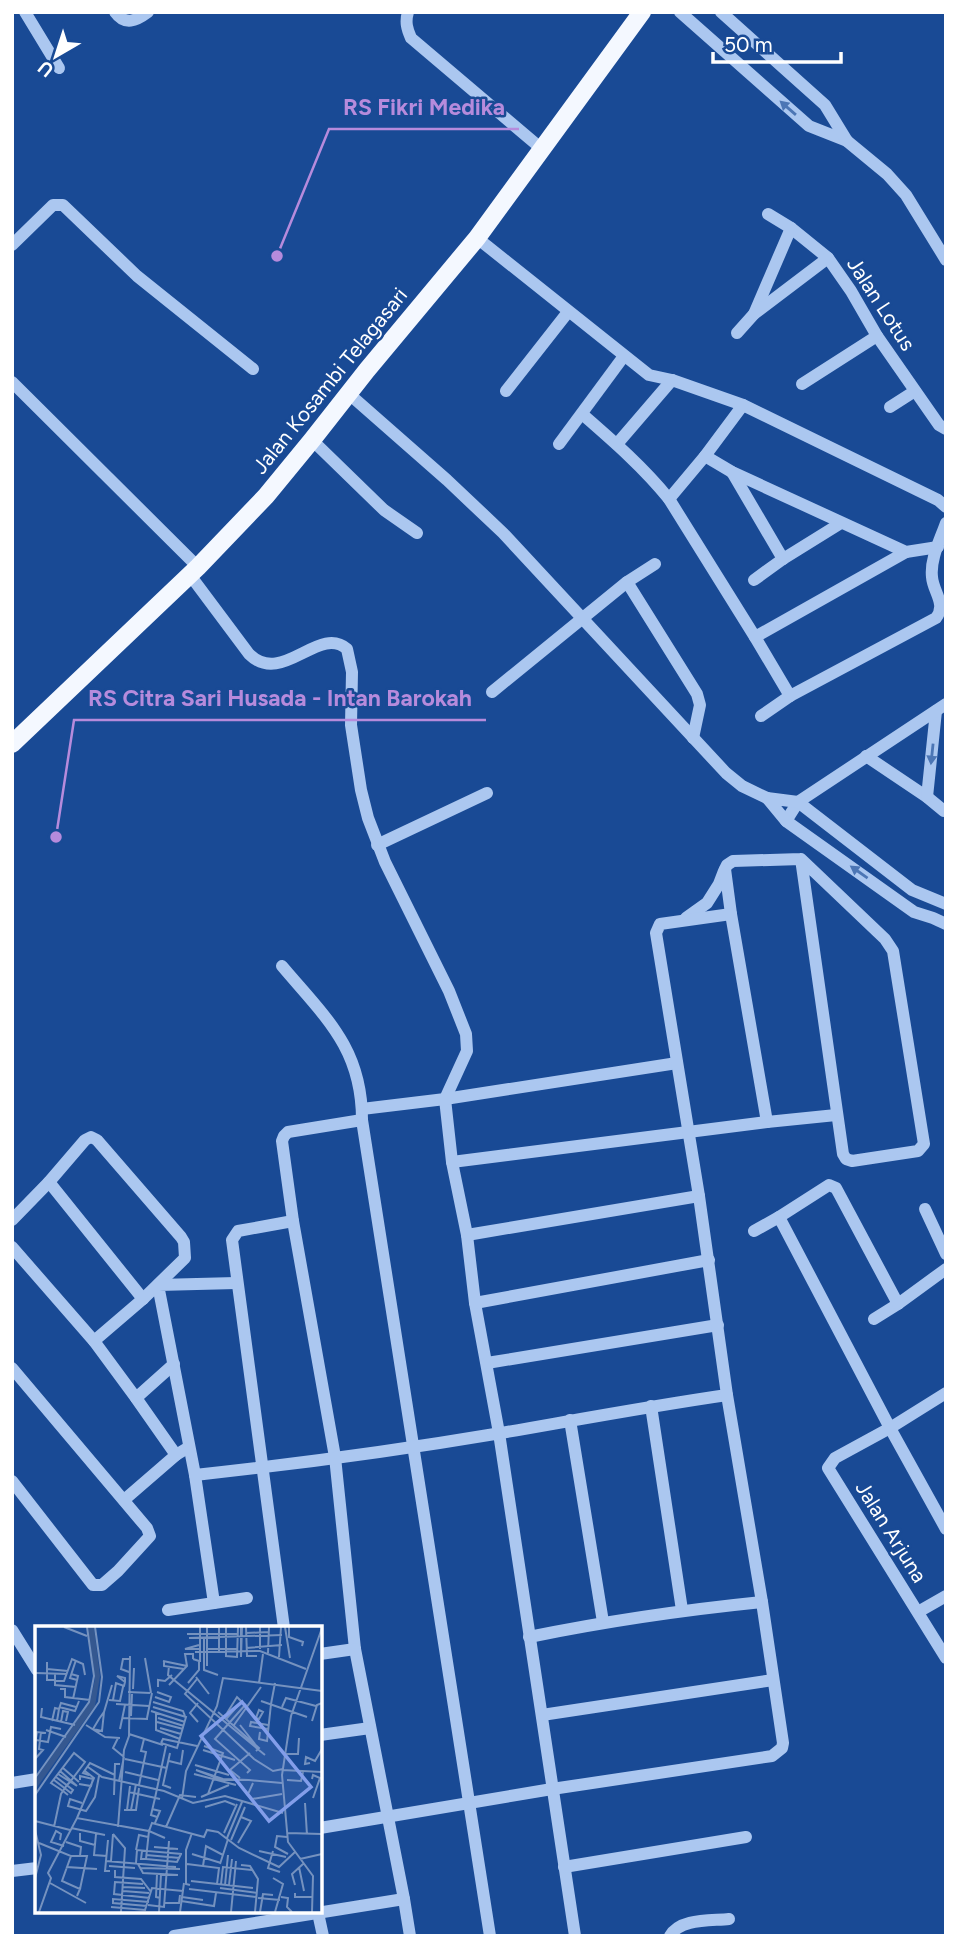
<svg xmlns="http://www.w3.org/2000/svg" width="958" height="1948" viewBox="0 0 958 1948" font-family="Figtree,sans-serif">
  <rect width="100%" height="100%" fill="#194a95"/>
  <g fill="none" stroke-linecap="round" stroke-linejoin="round">
    <!-- minor -->
    <g stroke="#abc7f0" stroke-width="12">
      <polyline points="25,12 59,68"/>
      <path d="M115 12C125 26 136 21 148 12"/>
      <path d="M408 12C405 22 407 29 411 38L543 150"/>
      <polyline points="680,12 809,126 847,141 887,174 906,195 946,260"/>
      <polyline points="721,12 825,105 847,141"/>
      <polyline points="768,214 791,228 828,258 851,291 877,336 939,425 946,429"/>
      <polyline points="477,238 649,375 672,380 743,405 938,500 946,507"/>
      <polyline points="12,245 53,205 63,205 137,276 253,369"/>
      <polyline points="754,314 791,228"/>
      <polyline points="737,333 754,314 828,258"/>
      <polyline points="12,382 198,567"/>
      <polyline points="802,384 877,336"/>
      <polyline points="506,391 568,312"/>
      <polyline points="348,393 447,480 503,533 726,773 742,786 767,798"/>
      <polyline points="890,407 915,391"/>
      <path d="M582 414C613 441 643 467 669 499L755 637 790 696"/>
      <polyline points="312,440 384,510 417,533"/>
      <polyline points="559,444 624,356"/>
      <polyline points="617,444 672,380"/>
      <polyline points="705,456 732,472 906,552 938,547"/>
      <polyline points="732,472 783,559"/>
      <polyline points="669,499 705,456 743,405"/>
      <path d="M190 575 249 654C282 687 319 624 347 649L352 672 351 725 361 790 368 818 385 862 449 991 466 1034 467 1051 445 1099 452 1162 467 1235 475 1303 499 1433 575 1936"/>
      <polyline points="754,580 783,559 841,523"/>
      <polyline points="627,582 697,694 700,705 693,738"/>
      <polyline points="755,637 906,552"/>
      <polyline points="492,692 627,582 655,564"/>
      <path d="M761 716 790 696 936 618C947 604 933 592 932 577 930 559 940 540 946 523"/>
      <polyline points="866,756 927,797 944,811"/>
      <polyline points="927,797 936,711"/>
      <polyline points="786,821 798,802 946,704"/>
      <polyline points="377,845 487,793"/>
      <polyline points="946,904 912,890 798,802 767,798 786,821 914,912 933,918 946,924"/>
      <polyline points="686,918 707,903 719,884 724,871"/>
      <path d="M282 966C325 1017 362 1048 362 1120L490 1936"/>
      <polyline points="362,1109 445,1099 677,1063"/>
      <polyline points="362,1120 288,1132 284,1136 282,1141 293,1221 335,1457 355,1649 404,1899 410,1936"/>
      <polyline points="767,1122 731,914 725,869 727,865 733,861 801,859 885,939 893,951 924,1144 918,1151 852,1161 846,1159 843,1154 801,859"/>
      <polyline points="452,1162 767,1122 836,1115"/>
      <polyline points="49,1182 143,1299"/>
      <polyline points="925,1209 946,1254"/>
      <polyline points="779,1217 829,1185 836,1188 898,1304 874,1319"/>
      <polyline points="12,1220 49,1182 85,1140 91,1137 97,1140 181,1237 184,1242 185,1258 143,1299 94,1341"/>
      <polyline points="754,1231 779,1217 890,1428 946,1529"/>
      <polyline points="467,1235 699,1196"/>
      <polyline points="12,1247 94,1341 136,1398 174,1364"/>
      <polyline points="475,1303 709,1260"/>
      <polyline points="898,1304 946,1269"/>
      <polyline points="487,1363 718,1325"/>
      <polyline points="12,1368 147,1528 150,1536 118,1571 102,1585 93,1585 12,1481"/>
      <polyline points="946,1393 890,1428 835,1458 828,1468 946,1658"/>
      <polyline points="136,1398 176,1455 189,1447"/>
      <polyline points="651,1406 682,1610"/>
      <polyline points="570,1420 603,1622"/>
      <path d="M195 1475C297 1464 400 1450 501 1433 576 1420 651 1406 727 1395"/>
      <polyline points="124,1500 176,1455"/>
      <polyline points="214,1603 195,1475 158,1285 236,1283"/>
      <polyline points="168,1610 247,1598"/>
      <polyline points="918,1612 946,1596"/>
      <polyline points="284,1628 232,1240 238,1231 293,1221"/>
      <polyline points="12,1630 37,1670"/>
      <path d="M529 1637C607 1621 683 1610 762 1602"/>
      <polyline points="320,1654 355,1649"/>
      <polyline points="542,1715 773,1680"/>
      <polyline points="320,1735 370,1728"/>
      <polyline points="12,1783 37,1779"/>
      <polyline points="320,1828 552,1789 772,1756 782,1748 783,1743 762,1602 727,1395 699,1196 656,933 660,924 731,914"/>
      <polyline points="564,1867 746,1837"/>
      <polyline points="12,1871 37,1868"/>
      <polyline points="318,1913 323,1936"/>
      <polyline points="174,1936 404,1899"/>
      <path d="M670 1936C680 1918 711 1921 729 1919"/>
    </g>
    <!-- major -->
    <polyline stroke="#f4f8ff" stroke-width="18" points="12,744 198,567 266,496 312,440 367,370 477,238 642,12"/>
  </g>
  <!-- one-way arrows -->
  <defs><path id="oneway-solid" d="M-6-.8H1V-3.2L6.5 0L1 3.2V.8H-6Z" transform="scale(1.75)"/></defs>
  <g fill="#4c76b5">
    <use href="#oneway-solid" transform="translate(788 108) rotate(-139)"/>
    <use href="#oneway-solid" transform="translate(932 754) rotate(96)"/>
    <use href="#oneway-solid" transform="translate(859 872) rotate(-145)"/>
  </g>
  <g text-anchor="middle" stroke-width="5" stroke-linejoin="round" paint-order="stroke">
    <!-- street labels -->
    <g font-size="21" fill="#fff" stroke="#194a95">
      <text transform="translate(881 304) rotate(57)" y="7">Jalan Lotus</text>
      <text transform="translate(330 381) rotate(-51)" y="7">Jalan Kosambi Telagasari</text>
      <text transform="translate(891 1532) rotate(58)" y="7">Jalan Arjuna</text>
    </g>
  </g>
  <!-- overview -->
  <g transform="translate(35 1626)">
    <rect width="287" height="287" fill="#194a95"/>
    <path d="M53 1H59L65 50 60 80 0 164V154L55 76 60 53Z" fill="#355890"/>
    <path fill="none" stroke="#7592bf" stroke-width="2" d="M29 1 52 10M191 1V30L202 31 203 1M206 1V31L207 1M211 1 212 30H222M225 1V23M250 1 255 32M254 1V11L268 16 267 20M211 7 234 6M152 8H203M154 12 247 9M169 12V44L183 49M164 19 150 23H165M211 22 247 19M173 23H202M160 26 225 25 271 43M233 27 234 1M244 31 246 1M110 32 116 67M41 34 35 52 42 54M128 35 152 40M12 36V54H20M129 36V40L149 43M165 36V1M134 40 133 49 230 129M172 40V1H184V25M12 43 33 45M94 46 86 43 88 33H94M1 47 32 48M20 47V59L41 61M36 48 43 50 38 73M161 51 174 68M162 53 150 68 219 133 238 145 248 143M20 55H29L37 33 48 38 50 49M153 57 164 44V35L158 33M224 57 228 28M134 59 152 40 150 28H158V33M123 61V54L130 55 137 49M25 63H30V71L55 74M98 63 99 42M93 66 115 67M120 71 134 76 136 71 122 66M74 74 85 75 88 61 89 60 90 56V52L82 50 90 56M78 74 81 57 89 60M226 75 272 91M118 76 148 85 150 90M163 77 155 87 163 96M81 78 114 80M211 78 180 113 215 144 212 147M236 78 240 57M24 81 40 85 44 75M118 81 151 91 142 122 126 117M247 81 251 72 281 80M7 82 6 91 40 99M24 83 26 77 41 81M224 84 228 86 224 93 221 92ZM116 85 150 96M69 86 67 105 58 103 64 93ZM69 86 77 59M121 86V104L145 113M183 86 224 122 221 125M192 87 202 71 207 76M96 90 97 68M87 92 113 93M112 92 117 67M123 92 149 100M191 93 206 76M17 95 20 82 24 83 22 95M277 95 282 79 287 77M26 96 28 85 33 86 31 95M122 96 148 103M51 99 70 111 85 112M199 99 226 61M205 99 220 118M125 102 146 108M85 103 90 79M233 103 215 100 216 96 233 99M11 104 31 111M225 106 224 113 232 115 236 78M94 108 128 119M83 112 78 122 89 131M1 114 13 116 16 101 26 103M126 117 128 113 162 120M0 118 2 106 11 107M169 120 188 127 173 168M168 124 200 134M135 127 128 159 136 162M249 128H263L264 112M0 133 8 124 4 123 6 106M90 133 132 142M134 135 146 138 148 124M275 137 270 138 271 131 280 135 287 123M160 139 194 149M53 141 67 151 129 165 158 177 190 170 248 187M28 142 44 156M161 144 188 153 214 154H187ZM247 144 287 146M90 146 123 154M23 148 42 160 25 145M159 148 201 159M54 149 48 147 55 137 80 149M0 152 54 76 59 50 52 1M205 152 195 144 215 127M277 153 278 149 285 152 278 172M19 154 36 167 38 164 21 151M214 154 247 157M252 154 266 155 268 146M84 155 89 131M218 157 213 168 217 173 247 168M44 158 56 160 58 153 45 150V154M104 159 111 126 106 125 109 113M287 161V204M94 166 125 173M0 169 64 76 67 51 60 1M79 169 80 138H85M166 171 194 159M120 172 131 120M120 172 116 189 122 191M147 173 151 145 182 80 188 52 287 65M47 177 35 173 33 180 51 185 60 171 64 150M270 177 272 209M170 181 190 175 200 179M117 183 125 185 120 197M89 184H101L104 162M92 184 95 160M96 184 101 158M42 192 59 152 50 145M0 195 35 204M19 201 26 168 32 159 35 156 50 136 39 127 16 157 28 165 33 169M83 201 89 124 94 110 95 30M131 201 145 169 161 171M36 202 70 209M0 204 6 229 0 252M45 207V215L60 219M189 207 202 178M253 207 286 208M61 208 59 229 72 230M78 208 90 222 86 286M252 211 242 210 240 221 253 228M192 212 207 176M25 214 26 208 21 205 16 216 29 220M73 214 70 245H75M196 214 210 181M31 216 46 221 45 230M4 217 36 230 32 241 62 243M203 217 216 195 206 191M119 221 143 223M101 224 104 209 113 211M107 225 106 233H111L142 236 146 228M224 225 251 231M238 225 233 242 245 246M157 228 186 237M111 229 145 232M36 230H52L45 263M111 233 114 205 130 212M265 233 287 228M71 235 141 241M76 235 78 208M101 237 102 224 147 228M103 238 108 247 143 249M152 238 184 242 182 258M185 238 193 213M206 239 215 240 223 253 220 286M74 240 100 242M168 240 171 220 188 229M32 241 27 255 45 263 42 270M264 241 269 265M105 242 145 243M80 244V251L106 253 116 266M122 248 121 271 125 272M238 252 248 258 240 286M156 255 218 262M15 257 51 277M108 258 80 256 79 268 115 272M186 258 188 241 217 244M155 259 151 258V224L157 207M190 259 193 229M194 259 197 233M260 259 257 248 268 238M88 261 110 262M185 262 222 267M154 263 221 271M88 265 114 267M260 267V271H278M147 271 168 274M246 271 253 272 252 281 257 286M223 272 245 274M146 275 179 280 181 267M129 277H144L145 269M113 279 129 281 134 215M112 280 78 277V273L114 276M76 281 110 284 117 262 148 265M4 286 16 252 13 247 42 192 114 205 117 197 169 211 172 204 183 206 204 222 244 241 260 226M124 286 126 248M145 286 149 257M196 286 201 235M225 286 228 268 238 269M277 286 278 250 253 216 247 149 256 90 287 2"/>
    <path fill="#839eea" fill-opacity="0.15" stroke="#839eea" stroke-width="3.5" d="M207 76 276 161 234 195 166 110Z"/>
    <rect width="287" height="287" fill="none" stroke="#fff" stroke-width="3.5"/>
  </g>
  <!-- callouts -->
  <path fill="none" stroke="#b68bdc" stroke-width="2.5" d="M277 256L329 129H519M56 837L74 720H486"/>
  <g fill="#b68bdc" stroke="#194a95" stroke-width="2.5">
    <circle cx="277" cy="256" r="7"/>
    <circle cx="56" cy="837" r="7"/>
  </g>
  <g font-size="23" text-anchor="middle" font-weight="bold" fill="#b68bdc" stroke="#194a95" stroke-width="5" stroke-linejoin="round" paint-order="stroke">
    <text x="424" y="115">RS Fikri Medika</text>
    <text x="280" y="706">RS Citra Sari Husada - Intan Barokah</text>
  </g>
  <!-- border -->
  <rect width="958" height="1948" fill="none" stroke="#ffffff" stroke-width="28"/>
  <!-- north arrow -->
  <g transform="translate(56 56) rotate(219)" stroke="#194a95" stroke-width="5" paint-order="stroke">
  <path d="M0-5L12 26L0 18L-12 26Z" fill="#ffffff"/>
  <text y="-10" font-size="19" font-weight="bold" text-anchor="middle" fill="#ffffff">U</text>
  </g>
  <!-- scale -->
  <path d="M713 52v10h128v-10" fill="none" stroke="#ffffff" stroke-width="3.5"/>
  <text x="724" y="52" font-size="21" fill="#ffffff" stroke="#194a95" stroke-width="5" paint-order="stroke">50 m</text>
</svg>
